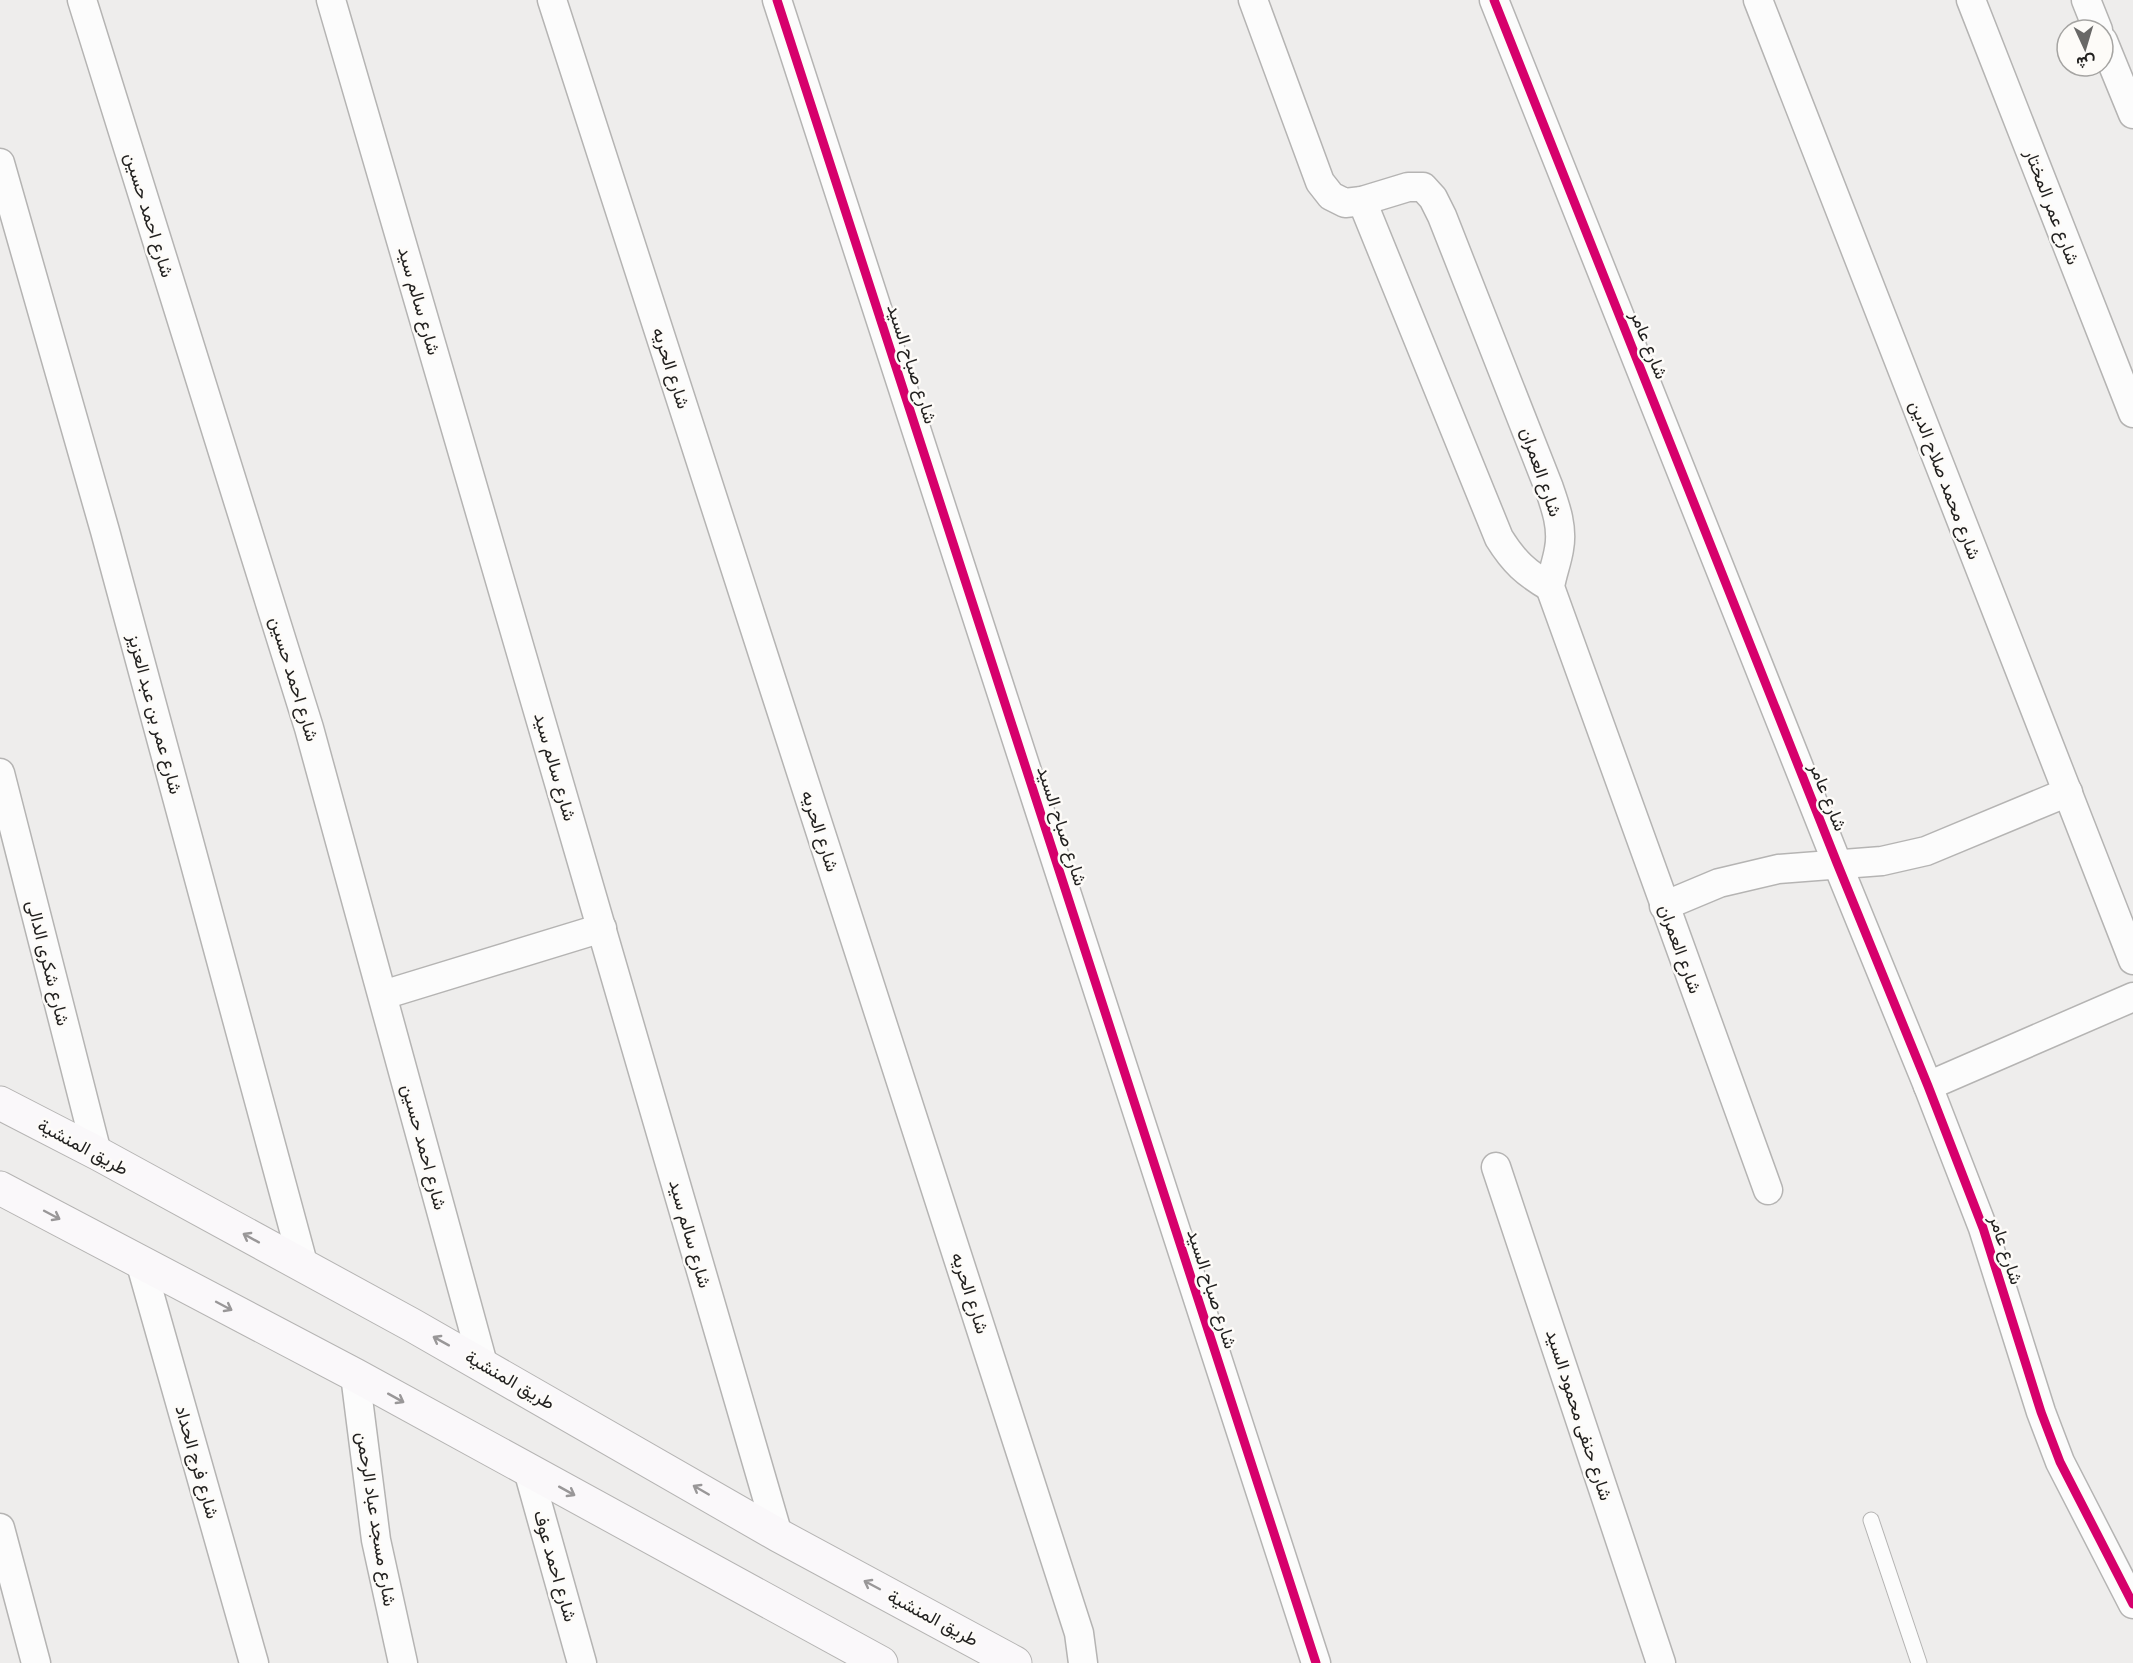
<svg xmlns="http://www.w3.org/2000/svg" width="2133" height="1663" viewBox="0 0 2133 1663" font-family="Mulish,Vazirmatn,sans-serif">
  <rect width="100%" height="100%" fill="#eeedec"/>
  <g fill="none" stroke-linecap="round" stroke-linejoin="round">
    <defs>
      <polyline id="lane" points="1871,1520 1919,1663"/>
      <g id="street">
        <polyline points="82,0 309,728 483,1364"/>
        <polyline points="331,0 778,1535"/>
        <polyline points="552,0 1079,1633 1083,1663"/>
        <polyline points="777,0 1316,1663"/>
        <path d="M1253 0 1320 182 1331 196 1345 203 1362 201 1408 187H1423L1433 198 1442 216 1549 488C1556 508 1563 528 1559 549 1557 562 1552 574 1550 587L1768 1190"/>
        <polyline points="1494,0 1837,863 1928,1086 1983,1228 2041,1412 2060,1462 2133,1604"/>
        <polyline points="1758,0 2133,960"/>
        <polyline points="1971,0 2133,413"/>
        <polyline points="2086,0 2098,30"/>
        <polyline points="2103,41 2133,114"/>
        <polyline points="0,163 105,531 304,1267"/>
        <path d="M1362 201 1499 538C1514 562 1526 573 1550 587"/>
        <polyline points="0,773 97,1153"/>
        <polyline points="1664,906 1719,883 1778,869 1882,861 1926,851 2068,792"/>
        <polyline points="383,995 602,928"/>
        <polyline points="1928,1086 2133,997"/>
        <polyline points="1496,1167 1661,1663"/>
        <polyline points="140,1261 254,1663"/>
        <polyline points="355,1375 376,1540 403,1663"/>
        <polyline points="528,1470 582,1663"/>
        <polyline points="0,1528 36,1663"/>
      </g>
      <g id="secondary">
        <polyline points="0,1103 97,1153 412,1325 778,1535 1015,1663"/>
        <polyline points="0,1188 355,1375 881,1663"/>
      </g>
    </defs>
    <!-- lane casing -->
    <use href="#lane" stroke="#b5b4b3" stroke-width="17"/>
    <!-- street casing -->
    <use href="#street" stroke="#b5b4b3" stroke-width="31"/>
    <!-- secondary casing -->
    <use href="#secondary" stroke="#b5b4b3" stroke-width="35"/>
    <!-- lane -->
    <use href="#lane" stroke="#fcfcfc" stroke-width="15"/>
    <!-- street -->
    <use href="#street" stroke="#fcfcfc" stroke-width="28"/>
    <!-- secondary -->
    <use href="#secondary" stroke="#faf8fa" stroke-width="33"/>
    <defs>
      <g id="cycleway">
        <polyline points="777,0 1316,1663"/>
        <polyline points="1494,0 1837,863 1928,1086 1983,1228 2041,1412 2060,1462 2133,1604"/>
      </g>
    </defs>
    <!-- cycleway casing -->
    <use href="#cycleway" stroke="#fdfbf8" stroke-width="13"/>
    <!-- cycleway -->
    <use href="#cycleway" stroke="#d6006c" stroke-width="9"/>
  </g>
  <!-- one-way arrows -->
  <defs><path id="oneway-shaft" d="M-6 0H5M1.5-3L5.5 0L1.5 3" fill="none" stroke-width="1.6" stroke-linecap="round" stroke-linejoin="round" transform="scale(1.5)"/></defs>
  <g stroke="#999798">
    <use href="#oneway-shaft" transform="translate(52 1215) rotate(28)"/>
    <use href="#oneway-shaft" transform="translate(251 1238) rotate(-151)"/>
    <use href="#oneway-shaft" transform="translate(224 1306) rotate(28)"/>
    <use href="#oneway-shaft" transform="translate(441 1341) rotate(-151)"/>
    <use href="#oneway-shaft" transform="translate(396 1398) rotate(29)"/>
    <use href="#oneway-shaft" transform="translate(701 1490) rotate(-150)"/>
    <use href="#oneway-shaft" transform="translate(567 1491) rotate(29)"/>
    <use href="#oneway-shaft" transform="translate(872 1585) rotate(-152)"/>
  </g>
  <g text-anchor="middle" stroke-width="5" stroke-linejoin="round" paint-order="stroke">
    <!-- street labels -->
    <g font-size="18" fill="#222120" stroke="#fdfbf8">
      <text transform="translate(2052 207) rotate(69)" y="6">شارع عمر المختار</text>
      <text transform="translate(149 215) rotate(73)" y="6">شارع احمد حسين</text>
      <text transform="translate(419 301) rotate(74)" y="6">شارع سالم سيد</text>
      <text transform="translate(1649 345) rotate(68)" y="6">شارع عامر</text>
      <text transform="translate(912 364) rotate(72)" y="6">شارع صباح السيد</text>
      <text transform="translate(671 368) rotate(72)" y="6">شارع الحريه</text>
      <text transform="translate(1541 472) rotate(71)" y="6">شارع العمران</text>
      <text transform="translate(1945 480) rotate(69)" y="6">شارع محمد صلاح الدين</text>
      <text transform="translate(294 679) rotate(73)" y="6">شارع احمد حسين</text>
      <text transform="translate(155 714) rotate(75)" y="6">شارع عمر بن عبد العزيز</text>
      <text transform="translate(555 767) rotate(74)" y="6">شارع سالم سيد</text>
      <text transform="translate(1828 797) rotate(68)" y="6">شارع عامر</text>
      <text transform="translate(1062 826) rotate(72)" y="6">شارع صباح السيد</text>
      <text transform="translate(820 831) rotate(72)" y="6">شارع الحريه</text>
      <text transform="translate(1680 949) rotate(70)" y="6">شارع العمران</text>
      <text transform="translate(48 963) rotate(76)" y="6">شارع شكرى الدالى</text>
      <text transform="translate(83 1147) rotate(28)" y="6">طريق المنشية</text>
      <text transform="translate(424 1147) rotate(75)" y="6">شارع احمد حسين</text>
      <text transform="translate(690 1234) rotate(74)" y="6">شارع سالم سيد</text>
      <text transform="translate(2006 1250) rotate(72)" y="6">شارع عامر</text>
      <text transform="translate(1212 1289) rotate(72)" y="6">شارع صباح السيد</text>
      <text transform="translate(970 1293) rotate(72)" y="6">شارع الحريه</text>
      <text transform="translate(510 1380) rotate(30)" y="6">طريق المنشية</text>
      <text transform="translate(1579 1415) rotate(72)" y="6">شارع حنفى محمود السيد</text>
      <text transform="translate(197 1462) rotate(74)" y="6">شارع فرج الحداد</text>
      <text transform="translate(376 1519) rotate(81)" y="6">شارع مسجد عباد الرحمن</text>
      <text transform="translate(555 1566) rotate(74)" y="6">شارع احمد عوف</text>
      <text transform="translate(933 1618) rotate(28)" y="6">طريق المنشية</text>
    </g>
  </g>
  <!-- north arrow -->
  <g transform="translate(2085 48) rotate(176)"><circle r="28" fill="#fdfbf8" stroke="#a5a4a2" stroke-width="1.5"/>
  <path d="M0-4.5L10 22L0 15L-10 22Z" fill="#696867"/>
  <text y="-9" font-size="16" font-weight="bold" text-anchor="middle" fill="#222120">ش</text>
  </g>
</svg>
